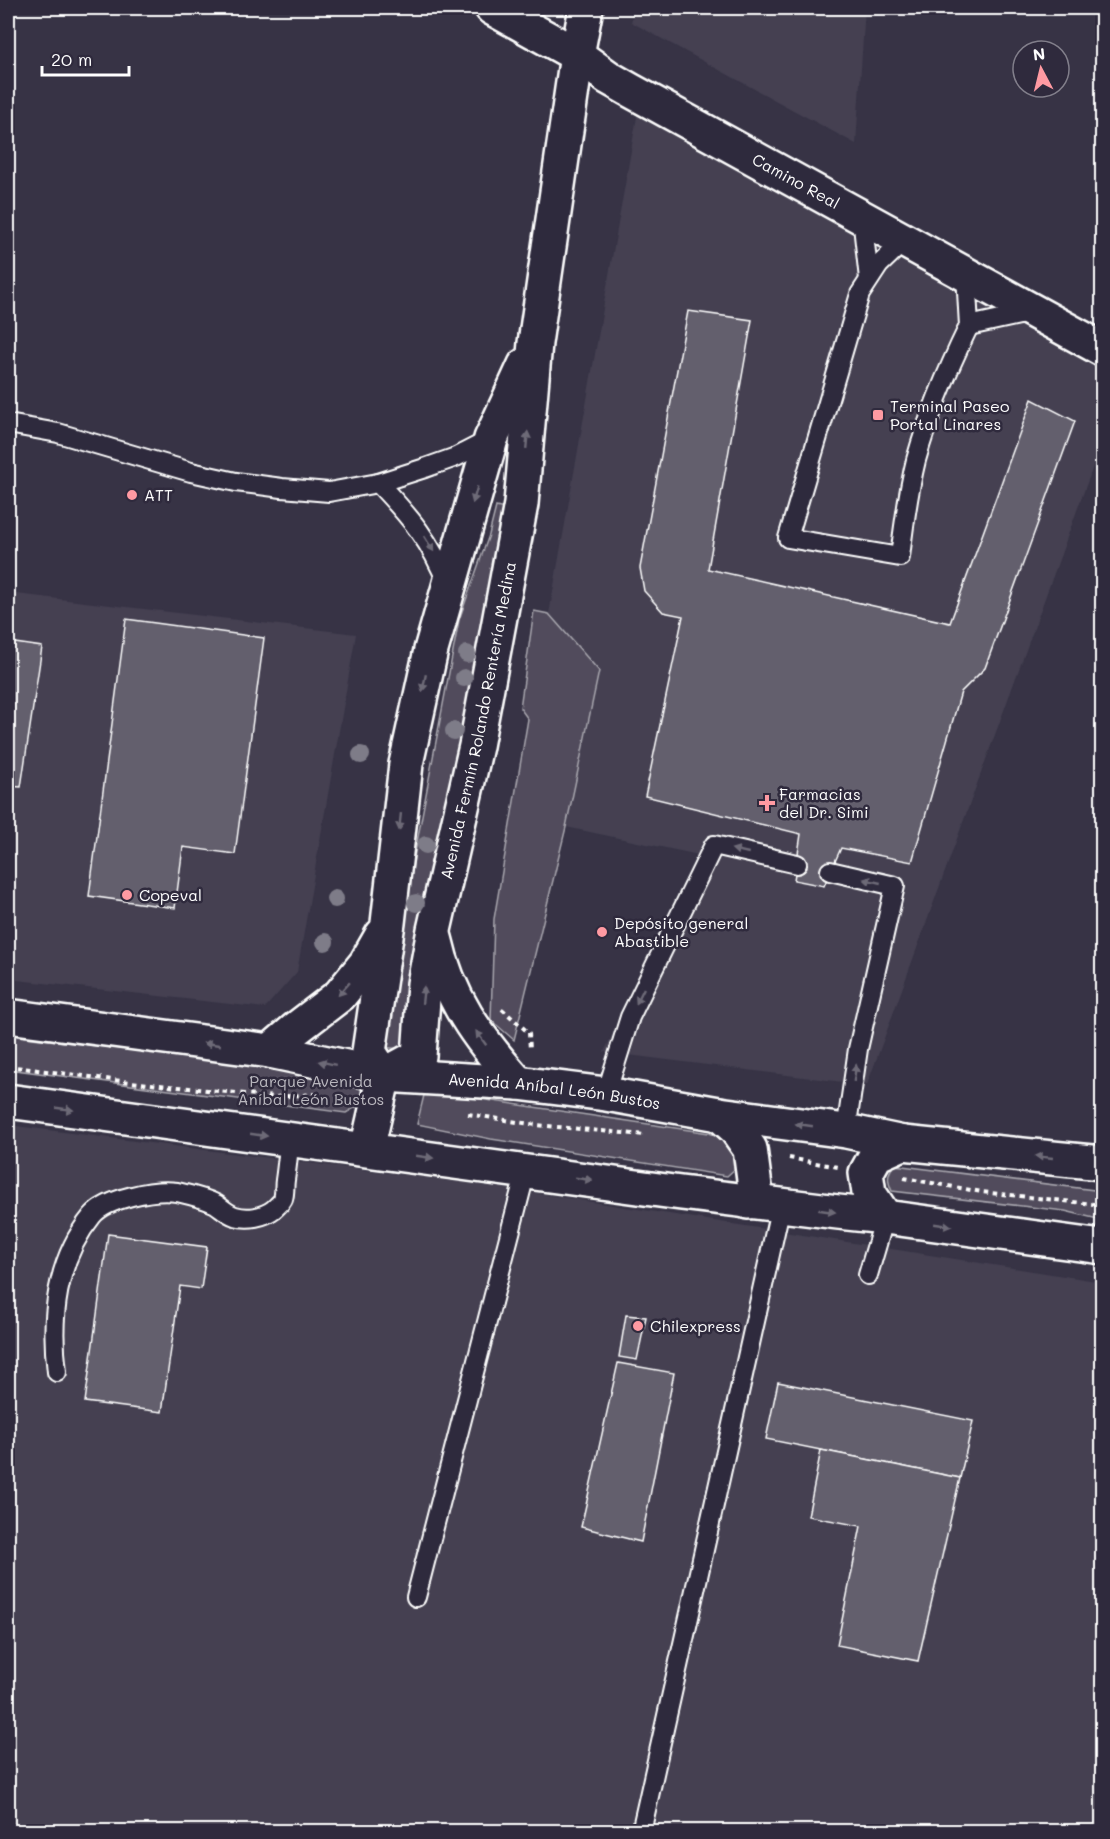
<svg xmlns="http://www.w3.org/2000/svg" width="1110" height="1839" viewBox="0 0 1110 1839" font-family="Mali,sans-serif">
  <rect width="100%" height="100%" fill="#373345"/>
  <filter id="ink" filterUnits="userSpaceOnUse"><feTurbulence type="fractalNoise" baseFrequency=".0167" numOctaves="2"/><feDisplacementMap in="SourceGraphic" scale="12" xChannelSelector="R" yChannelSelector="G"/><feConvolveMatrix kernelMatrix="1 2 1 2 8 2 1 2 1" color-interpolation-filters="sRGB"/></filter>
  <g filter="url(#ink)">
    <!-- built -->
    <g fill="#444051">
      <polygon points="635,8 865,8 856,144 631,22"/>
      <polygon points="638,111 1102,361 1102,442 867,1085 604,1052 699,855 566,827 599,671 549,614"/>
      <polygon points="8,593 356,634 297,972 265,1008 8,979"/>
      <polygon points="8,1125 492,1186 1102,1282 1102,1831 8,1832"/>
    </g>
    <!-- green -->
    <g fill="#514c5c" stroke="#a8a6ae" stroke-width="1.5">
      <polygon points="496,507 505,509 468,739 436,861 402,1049 381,1047 393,969 459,620 489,535"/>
      <polygon points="534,611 549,614 599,671 566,827 514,1040 491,1020 494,919 528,719 520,708"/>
      <polygon points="8,1035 356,1078 361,1088 361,1104 346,1113 8,1069"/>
      <polygon points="425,1091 709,1133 734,1141 738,1166 727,1176 491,1139 417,1124"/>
      <path d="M894 1165 1102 1191V1220L1065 1211 892 1191C887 1181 887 1174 894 1165Z"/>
    </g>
    <!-- building -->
    <g fill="#635f6d" stroke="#fff" stroke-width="1.5">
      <polygon points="688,311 752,320 708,569 950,623 1032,399 1075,421 985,668 961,692 912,862 841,848 824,886 794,880 801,834 645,796 683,616 663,612 644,591 640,568"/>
      <polygon points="126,619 264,638 235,854 183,847 175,908 89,896"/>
      <polygon points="8,642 42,647 21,787 8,786"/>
      <polygon points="108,1234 207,1247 201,1289 180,1286 162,1412 85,1402"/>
      <polygon points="626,1315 646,1317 637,1360 619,1357"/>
      <polygon points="618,1363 674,1373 641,1542 581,1527"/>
      <polygon points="778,1382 973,1421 960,1478 766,1439"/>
      <polygon points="821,1450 960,1478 918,1661 837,1645 861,1526 808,1516"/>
    </g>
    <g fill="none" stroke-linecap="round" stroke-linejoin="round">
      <defs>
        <g id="lane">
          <polyline points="862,217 869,279"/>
          <path d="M905 240 879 265 860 294 788 538 900 557C904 524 908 492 916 460 929 413 948 369 969 326"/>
          <polyline points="966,274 969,326 1033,312"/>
          <polyline points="8,424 58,433 191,472 236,482 282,488 329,492 378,483 425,468 456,457 491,439"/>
          <path d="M378 483C410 517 431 541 448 585"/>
          <polyline points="830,871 895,886 858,1049 846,1131"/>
          <polyline points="606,1094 630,1017 714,845 797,864"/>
          <polyline points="868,1275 885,1217"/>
          <path d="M57 1372C50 1319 56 1260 92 1216 107 1198 154 1189 177 1192 190 1195 204 1198 216 1204 222 1208 228 1214 235 1216 248 1220 264 1217 274 1209 277 1206 282 1202 283 1199 285 1193 284 1186 285 1180 287 1167 288 1153 290 1140"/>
          <polyline points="416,1597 526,1171"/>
          <polyline points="641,1832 781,1205"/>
        </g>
        <g id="street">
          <path id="s1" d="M492 8 577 55 609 78 630 90 1102 349"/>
        </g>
        <g id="primary">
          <path d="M435 938C448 998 478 1038 518 1083"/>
          <path id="s2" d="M8 1016 270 1051 384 1075 518 1083 606 1094 719 1114 846 1131 903 1143 1102 1163"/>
          <polyline points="270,1051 297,1028 340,995 366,963 382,935"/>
          <path id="s3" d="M384 1075 419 1056 424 984 434 930 476 746 521 504 535 343 577 55 586 8"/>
          <polyline points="8,1101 681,1193 838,1212 885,1217 1102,1247"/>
          <polyline points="719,1114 736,1129 750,1149 755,1187 748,1202"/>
          <polyline points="367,1149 384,1075 369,1052 388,923 406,764 431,650 491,439 525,365"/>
          <polyline points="885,1217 869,1193 866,1173 876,1155 903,1143"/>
        </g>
      </defs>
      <!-- lane casing -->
      <use href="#lane" stroke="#fff" stroke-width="22"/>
      <!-- street casing -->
      <use href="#street" stroke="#fff" stroke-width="38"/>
      <!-- primary casing -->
      <use href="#primary" stroke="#fff" stroke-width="38"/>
      <!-- path -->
      <g stroke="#fff" stroke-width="4" stroke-dasharray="4.5 4.5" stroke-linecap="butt">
        <polyline points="502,1009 529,1033 530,1050"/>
        <polyline points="8,1066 121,1081 275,1097 315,1094"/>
        <polyline points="468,1114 536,1125 645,1135"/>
        <polyline points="789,1158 838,1167"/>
        <polyline points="904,1178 982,1192 1102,1205"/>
      </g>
      <!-- lane -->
      <use href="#lane" stroke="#2f2a3d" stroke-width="18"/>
      <!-- street -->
      <use href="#street" stroke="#2f2a3d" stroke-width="33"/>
      <!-- primary -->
      <use href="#primary" stroke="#2f2a3d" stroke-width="33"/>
    </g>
    <!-- trees -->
    <g fill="#7e7c88">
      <circle cx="467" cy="654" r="9"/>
      <circle cx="464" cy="678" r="9"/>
      <circle cx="454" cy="731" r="9"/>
      <circle cx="361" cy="755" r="9"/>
      <circle cx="426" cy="845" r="9"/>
      <circle cx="335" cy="899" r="9"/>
      <circle cx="416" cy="903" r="9"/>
      <circle cx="325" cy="942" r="9"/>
    </g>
    <!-- one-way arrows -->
    <defs><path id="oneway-solid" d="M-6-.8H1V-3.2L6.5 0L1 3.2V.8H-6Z" transform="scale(1.5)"/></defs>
    <g fill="#6d6a77">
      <use href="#oneway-solid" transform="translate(527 440) rotate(-85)"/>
      <use href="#oneway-solid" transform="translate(475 495) rotate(106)"/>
      <use href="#oneway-solid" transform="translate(429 544) rotate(58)"/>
      <use href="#oneway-solid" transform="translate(424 683) rotate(102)"/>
      <use href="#oneway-solid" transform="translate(400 822) rotate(96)"/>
      <use href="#oneway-solid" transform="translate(740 851) rotate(-167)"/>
      <use href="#oneway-solid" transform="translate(872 881) rotate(-167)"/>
      <use href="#oneway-solid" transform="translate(344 989) rotate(131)"/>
      <use href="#oneway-solid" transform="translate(423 995) rotate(-84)"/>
      <use href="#oneway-solid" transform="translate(640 996) rotate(116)"/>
      <use href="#oneway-solid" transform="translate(481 1038) rotate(-126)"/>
      <use href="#oneway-solid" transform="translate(212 1044) rotate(-172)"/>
      <use href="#oneway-solid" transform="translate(327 1063) rotate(-168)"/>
      <use href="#oneway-solid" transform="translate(855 1073) rotate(-82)"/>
      <use href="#oneway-solid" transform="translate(65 1109) rotate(8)"/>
      <use href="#oneway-solid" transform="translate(804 1125) rotate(-172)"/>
      <use href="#oneway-solid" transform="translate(259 1135) rotate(8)"/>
      <use href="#oneway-solid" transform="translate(425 1157) rotate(8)"/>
      <use href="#oneway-solid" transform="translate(1044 1157) rotate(-174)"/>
      <use href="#oneway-solid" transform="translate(584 1179) rotate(8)"/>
      <use href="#oneway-solid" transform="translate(827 1211) rotate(8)"/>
      <use href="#oneway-solid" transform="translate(943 1225) rotate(8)"/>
    </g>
  </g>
  <!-- markers -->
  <g fill="#ff9aa2" stroke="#2f2a3d" stroke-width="2">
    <rect x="872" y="409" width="12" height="12" rx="3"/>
    <circle cx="132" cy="495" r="6"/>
    <path d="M764 794h6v6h6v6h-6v6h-6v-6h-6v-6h6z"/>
    <circle cx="127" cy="895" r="6"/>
    <circle cx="602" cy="932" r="6"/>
    <circle cx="638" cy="1326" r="6"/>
  </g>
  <g text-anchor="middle" stroke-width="5" stroke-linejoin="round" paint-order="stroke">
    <!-- street labels -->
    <g font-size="16" fill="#fff" stroke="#2f2a3d">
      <text dy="6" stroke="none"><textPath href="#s1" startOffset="350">Camino Real</textPath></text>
      <text dy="6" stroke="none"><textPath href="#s3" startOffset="381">Avenida Fermín Rolando Rentería Medina</textPath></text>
      <text dy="6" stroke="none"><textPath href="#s2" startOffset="552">Avenida Aníbal León Bustos</textPath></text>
    </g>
    <!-- poi labels -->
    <g font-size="16" fill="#fff" stroke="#2f2a3d" text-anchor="start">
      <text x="890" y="412">Terminal Paseo<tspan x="890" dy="18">Portal Linares</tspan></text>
      <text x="144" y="501">ATT</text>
      <text x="779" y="800">Farmacias<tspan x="779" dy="18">del Dr. Simi</tspan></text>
      <text x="139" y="901">Copeval</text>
      <text x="614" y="929">Depósito general<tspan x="614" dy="18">Abastible</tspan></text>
      <text x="650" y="1332">Chilexpress</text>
    </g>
    <!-- park labels -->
    <g font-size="16" fill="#b9b7be" stroke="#2f2a3d">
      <text x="311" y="1087">Parque Avenida<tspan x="311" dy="18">Aníbal León Bustos</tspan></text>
    </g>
  </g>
  <!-- margin -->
  <rect width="1110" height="1839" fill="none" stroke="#2f2a3d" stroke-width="30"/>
  <rect x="15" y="15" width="1080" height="1809" fill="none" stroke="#fff" stroke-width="2" filter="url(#ink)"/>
  <!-- north arrow -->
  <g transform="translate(1041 69) rotate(353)"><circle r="28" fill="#2f2a3d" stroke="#827f8b" stroke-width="1.5"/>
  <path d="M0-4.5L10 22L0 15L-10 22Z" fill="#ff9aa2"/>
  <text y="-9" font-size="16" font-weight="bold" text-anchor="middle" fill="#ffffff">N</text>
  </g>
  <!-- scale -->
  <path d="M42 66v9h87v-9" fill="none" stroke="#ffffff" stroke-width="3"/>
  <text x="51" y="66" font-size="18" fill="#ffffff" stroke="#2f2a3d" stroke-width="4.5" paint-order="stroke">20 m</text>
</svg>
